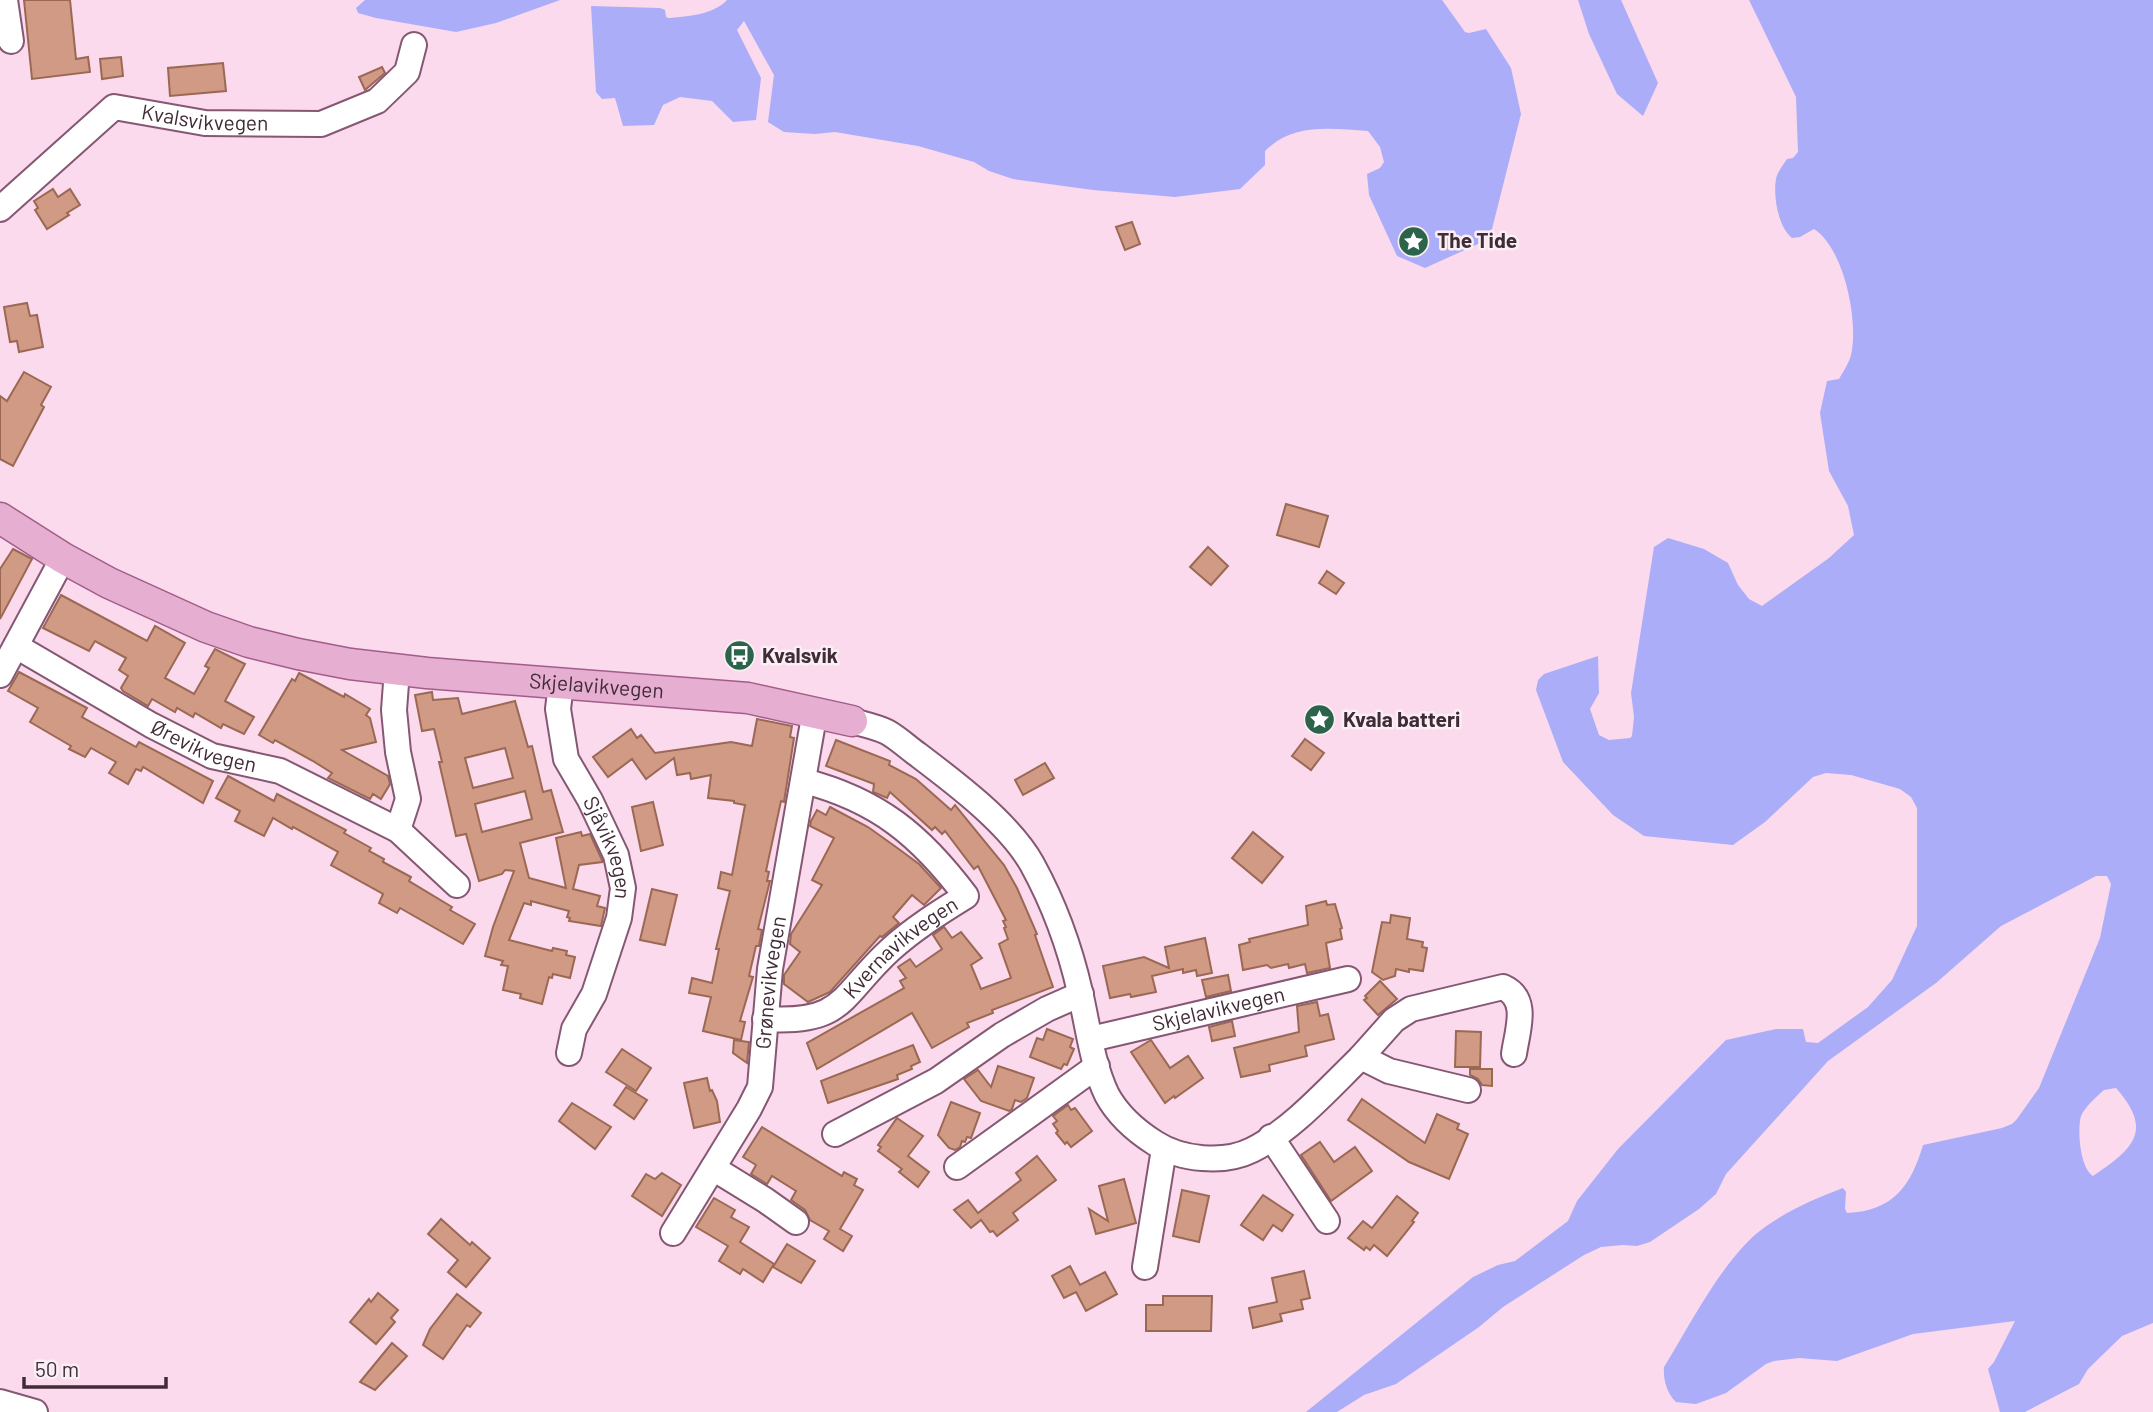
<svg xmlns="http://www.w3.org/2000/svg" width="2153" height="1412" viewBox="0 0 2153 1412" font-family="Barlow,sans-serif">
  <rect width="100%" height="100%" fill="#fbdaed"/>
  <!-- water -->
  <g fill="#abadf8" fill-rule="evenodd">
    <polygon points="365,0 560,0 496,23 456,32 376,18 358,13 356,8"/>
    <path d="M727 0H1442L1465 32 1469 33 1486 29 1511 68 1521 114 1492 229 1478 244 1425 268 1397 256 1369 195 1367 174 1380 168 1384 162 1380 147 1368 131C1332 129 1294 122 1265 151V165L1240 189 1175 197 1093 190 1013 179 989 171 974 162 918 146 835 132 815 134 784 132 768 122 774 75 744 21 737 30 761 78 756 120 733 122 712 101 680 97 663 105 654 125 623 126 615 98 602 99 596 92 591 6 660 8 665 10 666 17 669 18C688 16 713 15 727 0Z"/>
    <polygon points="1578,0 1621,0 1658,83 1643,116 1617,94 1589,34"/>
    <path d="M1749 0H2153V1323L2122 1336 2088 1369 2079 1384 2025 1412H2000L1988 1369 1994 1362 2015 1321 1913 1334 1837 1361 1799 1358 1774 1361 1766 1364 1726 1393 1696 1404 1676 1402C1667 1393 1663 1380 1664 1367 1690 1325 1725 1255 1765 1227 1789 1210 1816 1198 1843 1188L1846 1192 1845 1209 1847 1213C1893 1211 1911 1186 1923 1145L2002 1128 2012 1124 2017 1119 2039 1088 2100 938 2111 884 2107 876H2096L2001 926 1936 983 1828 1061 1726 1174 1716 1194 1699 1209 1650 1242 1637 1246 1623 1245 1601 1247 1584 1255 1503 1307 1479 1327 1396 1384 1364 1395 1337 1412H1306L1473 1277 1498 1265 1515 1261 1568 1221 1577 1201 1618 1149 1726 1040 1776 1029H1803L1806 1042 1818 1043 1868 1007 1892 980 1917 926V808L1911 797 1900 789 1851 775 1826 773 1813 777 1765 822 1733 845 1644 836 1613 815 1563 762 1536 690 1538 680 1544 674 1598 656 1599 693 1590 709 1599 735 1609 740 1630 738 1632 736 1634 717 1631 693 1654 547 1668 538 1704 549 1728 563 1738 585 1749 599 1762 606 1829 558 1854 535 1848 506 1829 471 1820 413 1827 381 1839 379C1843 372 1849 363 1851 355 1859 321 1844 248 1814 229L1800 237 1792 238C1778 227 1773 196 1776 179 1777 173 1783 165 1787 159L1793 158 1798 152 1796 97ZM2116 1088C2153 1130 2135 1148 2093 1176 2080 1168 2077 1130 2081 1116 2084 1108 2097 1096 2104 1090Z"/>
  </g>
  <!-- building -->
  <g fill="#d09a84" stroke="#9b6854" stroke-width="2" fill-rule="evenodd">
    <polygon points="24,0 70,0 76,59 88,57 90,72 32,79"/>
    <polygon points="121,57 123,76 102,79 100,59"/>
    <polygon points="223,63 226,91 170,96 168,68"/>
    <polygon points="382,67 385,73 365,90 359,77"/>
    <polygon points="53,189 58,197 70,189 80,205 67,213 69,215 47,229 35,210 38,208 34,201"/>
    <polygon points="1132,222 1140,244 1125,250 1116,227"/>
    <polygon points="27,303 30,316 37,315 43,347 19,352 17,341 10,342 4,307"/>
    <polygon points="24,372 51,387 41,405 44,407 13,466 0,459 0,396 7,401"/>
    <polygon points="1286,504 1328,516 1319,547 1277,535"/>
    <polygon points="1208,547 1228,566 1211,585 1190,567"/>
    <polygon points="13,549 32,559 0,619 0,569"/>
    <polygon points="1327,571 1344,583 1336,594 1319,583"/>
    <polygon points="61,595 147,641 155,626 185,643 165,678 194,694 209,668 205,666 215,649 245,664 225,701 254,717 244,734 223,724 221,728 195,713 193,717 177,708 175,712 152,699 148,706 123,691 121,688 128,676 119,670 126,658 95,641 89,651 43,628"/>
    <polygon points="19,672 87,708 82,717 136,747 139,742 213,781 203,803 143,767 141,771 136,769 128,784 109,773 116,762 91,748 85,757 69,749 71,746 30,722 38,708 8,691"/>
    <polygon points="299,673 344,697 345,694 370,709 366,715 370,718 376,742 342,750 388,776 390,784 381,799 373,794 370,799 328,778 332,773 313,761 275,740 273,743 259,735 292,679 295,681"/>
    <path d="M432 692 433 700 458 698 462 714 515 701 528 747 532 746 543 792 551 790 563 832 520 843 529 878 566 888 556 838 581 832 582 836 590 834 602 860V862L579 865 573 889 600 896 597 906 605 908 601 926 569 921 570 918 567 917 569 911 531 901V905L524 903 509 940 552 951 553 948 567 951 566 955 575 957 570 978 553 974 552 978 549 977 542 1004 520 998 521 994 503 990 508 966 501 965 503 961 485 956 493 927 514 871 505 870 502 874 479 881 466 834 456 836 439 762H442L434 729 422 731 415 695ZM505 748 513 778 473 788 465 758ZM525 791 532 819 482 832 475 804Z"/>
    <polygon points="757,719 792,726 790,737 794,738 784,802 781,801 766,871 769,872 767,881 770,881 758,929 762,930 759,946 756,946 749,976 753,977 740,1021 745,1022 741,1040 703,1031 711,997 689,993 692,978 712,983 719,949 716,949 730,891 718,888 721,872 732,875 745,805 734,803 734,801 708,798 711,775 691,779 690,773 677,775 674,758 646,779 632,759 608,777 593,757 631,729 637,738 641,735 655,753 731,742 752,746"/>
    <polygon points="1305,739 1324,753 1311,770 1292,756"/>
    <polygon points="836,740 890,761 889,765 916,779 951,810 955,805 1004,865 1017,888 1037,934 1035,935 1053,987 992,1010 993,1013 967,1023 969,1027 932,1048 912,1013 817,1069 807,1043 904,988 900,981 906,978 898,967 910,959 916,967 942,949 933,935 944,927 952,938 961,932 982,958 971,965 981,989 1011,978 999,944 1008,939 1004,928 1006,927 1003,921 1006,920 978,866 974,869 945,831 942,834 935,827 932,830 890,792 887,798 873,792 874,784 826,766"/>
    <polygon points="1045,763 1054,778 1023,795 1015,780"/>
    <polygon points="228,776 274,801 277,794 346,830 344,833 371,848 369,851 384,859 383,862 411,877 409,881 452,907 450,910 475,924 463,944 400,908 397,913 379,903 383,894 331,865 338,852 293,827 292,829 273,818 264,836 235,821 240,811 216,798"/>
    <polygon points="653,802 663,845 641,851 632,807"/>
    <polygon points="830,807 868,827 896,847 919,864 941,888 924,905 912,895 893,917 899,923 882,937 880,936 830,992 808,1002 784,984 784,975 800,952 790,944 791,934 822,885 812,880 834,838 810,826 811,821 817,810 826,815"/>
    <polygon points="1253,832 1283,857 1262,883 1232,858"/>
    <polygon points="652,889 677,895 665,945 640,940"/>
    <polygon points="1326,901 1327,905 1335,904 1342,928 1340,929 1342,939 1326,943 1330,968 1307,973 1305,964 1289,968 1288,964 1271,968 1267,965 1243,970 1239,945 1250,942 1249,939 1308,925 1306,906"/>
    <polygon points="1391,915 1410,918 1407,939 1423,942 1422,947 1427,948 1423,971 1409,969 1409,972 1396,969 1395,976 1383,980 1372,972 1382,922 1390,923"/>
    <polygon points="1205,938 1212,973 1197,976 1196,970 1183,973 1183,969 1152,976 1156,992 1131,997 1130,994 1110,998 1103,966 1144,957 1169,968 1165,947"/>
    <polygon points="1228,975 1231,991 1206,997 1202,980"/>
    <polygon points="1380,981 1397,999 1378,1015 1364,1000 1367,998 1365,996"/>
    <polygon points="1317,1002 1320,1016 1328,1014 1334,1039 1305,1046 1307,1056 1269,1065 1270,1071 1241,1077 1234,1048 1299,1032 1297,1006"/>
    <polygon points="1232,1021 1235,1036 1212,1041 1209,1027"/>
    <polygon points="1047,1029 1073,1039 1070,1047 1074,1049 1067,1065 1064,1064 1061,1069 1030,1057 1037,1038 1043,1040"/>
    <polygon points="1456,1031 1481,1032 1480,1067 1455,1067"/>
    <polygon points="734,1040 749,1042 747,1063 733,1053"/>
    <polygon points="1151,1040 1170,1068 1188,1056 1203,1078 1175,1098 1174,1096 1165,1103 1131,1052"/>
    <polygon points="913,1045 920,1062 911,1066 912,1069 897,1075 898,1079 828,1103 821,1081"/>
    <polygon points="622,1049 651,1068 636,1091 606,1072"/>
    <polygon points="998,1066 1034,1078 1027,1098 1021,1102 1015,1100 1012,1109 1009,1111 981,1101 964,1079 978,1070 991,1087"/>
    <polygon points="1470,1069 1492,1069 1492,1086 1482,1085 1478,1079 1470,1075"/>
    <polygon points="707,1078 710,1091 712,1090 717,1101 720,1122 694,1128 684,1083"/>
    <polygon points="626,1087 647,1100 634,1119 614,1105"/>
    <polygon points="1362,1099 1425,1143 1437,1114 1459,1124 1457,1129 1468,1134 1449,1179 1409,1162 1348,1120"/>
    <polygon points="951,1102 980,1113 971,1138 967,1137 965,1142 962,1141 960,1147 955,1150 949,1148 938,1135"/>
    <polygon points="572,1103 611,1127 595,1149 559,1121"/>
    <polygon points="1068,1105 1071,1110 1075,1108 1092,1131 1071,1147 1067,1142 1065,1144 1056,1133 1058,1131 1053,1124 1057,1121 1053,1116"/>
    <polygon points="897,1118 923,1136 908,1156 929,1172 918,1187 899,1172 902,1169 878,1151 881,1147 878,1145"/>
    <polygon points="762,1127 842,1176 844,1172 857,1179 854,1185 863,1190 840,1229 852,1236 843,1251 824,1239 829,1231 810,1220 805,1210 791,1200 796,1191 772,1176 767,1184 751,1174 756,1165 743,1157"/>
    <polygon points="1320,1142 1334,1162 1355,1147 1372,1171 1331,1201 1301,1155"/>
    <polygon points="1037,1156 1056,1180 1013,1213 1018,1220 997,1236 993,1231 990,1232 981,1220 971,1228 954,1210 968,1200 978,1213 1021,1180 1016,1173"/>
    <polygon points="662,1173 681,1185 662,1216 632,1196 646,1174 655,1179"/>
    <polygon points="1124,1179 1136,1223 1096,1234 1089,1209 1108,1221 1099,1186"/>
    <polygon points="1182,1190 1209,1196 1199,1242 1173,1236"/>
    <polygon points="1263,1195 1293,1215 1282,1231 1273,1225 1263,1240 1241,1225"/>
    <polygon points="1397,1196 1418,1213 1412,1221 1414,1222 1387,1256 1374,1245 1370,1250 1366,1247 1364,1250 1348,1238 1363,1221 1372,1228"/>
    <polygon points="714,1198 735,1210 731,1217 749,1227 740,1242 774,1264 763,1282 743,1269 740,1274 719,1261 728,1246 696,1227"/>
    <polygon points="441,1219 470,1245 472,1242 490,1258 466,1287 448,1272 458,1260 428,1234"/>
    <polygon points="787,1244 815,1261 801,1283 773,1267"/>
    <polygon points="1070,1266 1080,1285 1105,1272 1117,1294 1086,1311 1076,1292 1064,1298 1052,1276"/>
    <polygon points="1304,1271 1310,1298 1301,1300 1303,1309 1280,1314 1282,1321 1253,1328 1249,1308 1277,1302 1272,1278"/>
    <polygon points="378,1293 398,1310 391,1318 395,1322 376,1344 350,1322 369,1299 371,1302"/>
    <polygon points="457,1294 481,1313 470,1327 467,1325 443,1359 423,1345 430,1329"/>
    <polygon points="1163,1296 1212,1296 1211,1331 1146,1331 1146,1305 1163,1305"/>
    <polygon points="392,1343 407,1356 375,1390 360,1382"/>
  </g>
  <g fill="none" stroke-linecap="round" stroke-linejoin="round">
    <defs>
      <g id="minor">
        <polyline points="5,0 11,41"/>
        <path id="s1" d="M0 209 114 107 205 123 321 124 377 101 407 72 414 45"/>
        <path id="s2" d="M16 646 151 725 212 756 280 771 398 830 457 885"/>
        <polyline points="397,670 394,710 398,752 408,799 398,830"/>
        <polyline points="0,675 63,558"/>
        <path id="s3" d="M561 684 558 709 566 759 590 800 616 855 623 888 619 918 594 994 574 1029 569 1053"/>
        <path d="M852 721C863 724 877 727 887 732 898 738 907 747 917 754 954 782 1009 823 1032 864 1054 904 1070 948 1080 992 1088 1026 1092 1064 1107 1095 1118 1115 1136 1131 1155 1143 1181 1160 1224 1164 1252 1150 1292 1130 1329 1088 1361 1057"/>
        <path id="s4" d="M765 1019C845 1024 840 996 890 950 913 929 940 912 966 896 921 836 878 800 804 781"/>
        <path id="s5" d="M1091 1039 1348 979"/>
        <path d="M1468 1090 1389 1071 1361 1057 1394 1020 1411 1009 1503 987C1530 999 1517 1031 1514 1054"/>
        <polyline points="835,1134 936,1081 1002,1035 1047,1009 1081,994"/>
        <polyline points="1271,1137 1327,1221"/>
        <polyline points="957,1167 1097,1066"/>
        <polyline points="713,1168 765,1200 796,1222"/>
        <path id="s6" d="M673 1233 749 1109 760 1087 770 969 815 711"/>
        <polyline points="1145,1267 1164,1149"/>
        <polyline points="0,1402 35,1412"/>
      </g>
      <g id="major">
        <path id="s7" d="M0 518 63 558 109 583 206 627 249 642 298 654 350 664 427 673 748 698 852 721"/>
      </g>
    </defs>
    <!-- minor casing -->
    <use href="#minor" stroke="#855773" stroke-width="28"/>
    <!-- major casing -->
    <use href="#major" stroke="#a15d88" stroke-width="33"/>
    <!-- minor -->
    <use href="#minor" stroke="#fff" stroke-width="24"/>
    <!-- major -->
    <use href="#major" stroke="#e6aed1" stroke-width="30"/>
  </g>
  <!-- icons -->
  <defs>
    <symbol id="sight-disc" viewBox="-11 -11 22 22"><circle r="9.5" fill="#2c644b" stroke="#faeff5"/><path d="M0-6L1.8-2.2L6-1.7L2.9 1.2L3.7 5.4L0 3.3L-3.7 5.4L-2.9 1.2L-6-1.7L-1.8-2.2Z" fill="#fff"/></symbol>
    <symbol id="bus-disc" viewBox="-11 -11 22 22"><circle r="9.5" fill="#2c644b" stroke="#faeff5"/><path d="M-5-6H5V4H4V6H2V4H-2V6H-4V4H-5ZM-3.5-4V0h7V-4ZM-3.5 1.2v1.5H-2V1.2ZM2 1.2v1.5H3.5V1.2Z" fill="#fff"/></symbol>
  </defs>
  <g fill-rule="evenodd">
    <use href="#sight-disc" x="1396" y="224" width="35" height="35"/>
    <use href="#bus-disc" x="722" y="638" width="35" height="35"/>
    <use href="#sight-disc" x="1302" y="702" width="35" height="35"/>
  </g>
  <g text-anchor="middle" stroke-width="5" stroke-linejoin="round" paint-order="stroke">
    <!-- street labels -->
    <g font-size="21" fill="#402b37" stroke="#faeff5">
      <text dy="7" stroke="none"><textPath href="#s1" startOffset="245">Kvalsvikvegen</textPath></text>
      <text dy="7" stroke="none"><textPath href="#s7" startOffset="630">Skjelavikvegen</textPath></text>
      <text dy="7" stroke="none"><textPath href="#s2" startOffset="214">Ørevikvegen</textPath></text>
      <text dy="7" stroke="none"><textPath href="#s3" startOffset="175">Sjåvikvegen</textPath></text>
      <text dy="7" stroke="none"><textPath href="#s4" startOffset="161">Kvernavikvegen</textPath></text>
      <text dy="7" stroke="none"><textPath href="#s6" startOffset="275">Grønevikvegen</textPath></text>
      <text dy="7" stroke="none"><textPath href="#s5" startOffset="131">Skjelavikvegen</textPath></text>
    </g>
    <!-- poi labels -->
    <g font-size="21" font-weight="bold" fill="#402b37" stroke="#faeff5" text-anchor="start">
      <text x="1437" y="248">The Tide</text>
      <text x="762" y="663">Kvalsvik</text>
      <text x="1343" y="727">Kvala batteri</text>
    </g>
  </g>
  <!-- scale -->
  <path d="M24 1377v10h142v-10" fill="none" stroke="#402b37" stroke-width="3.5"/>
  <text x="35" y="1377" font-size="21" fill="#402b37" stroke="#faeff5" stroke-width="5" paint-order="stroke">50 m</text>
</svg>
